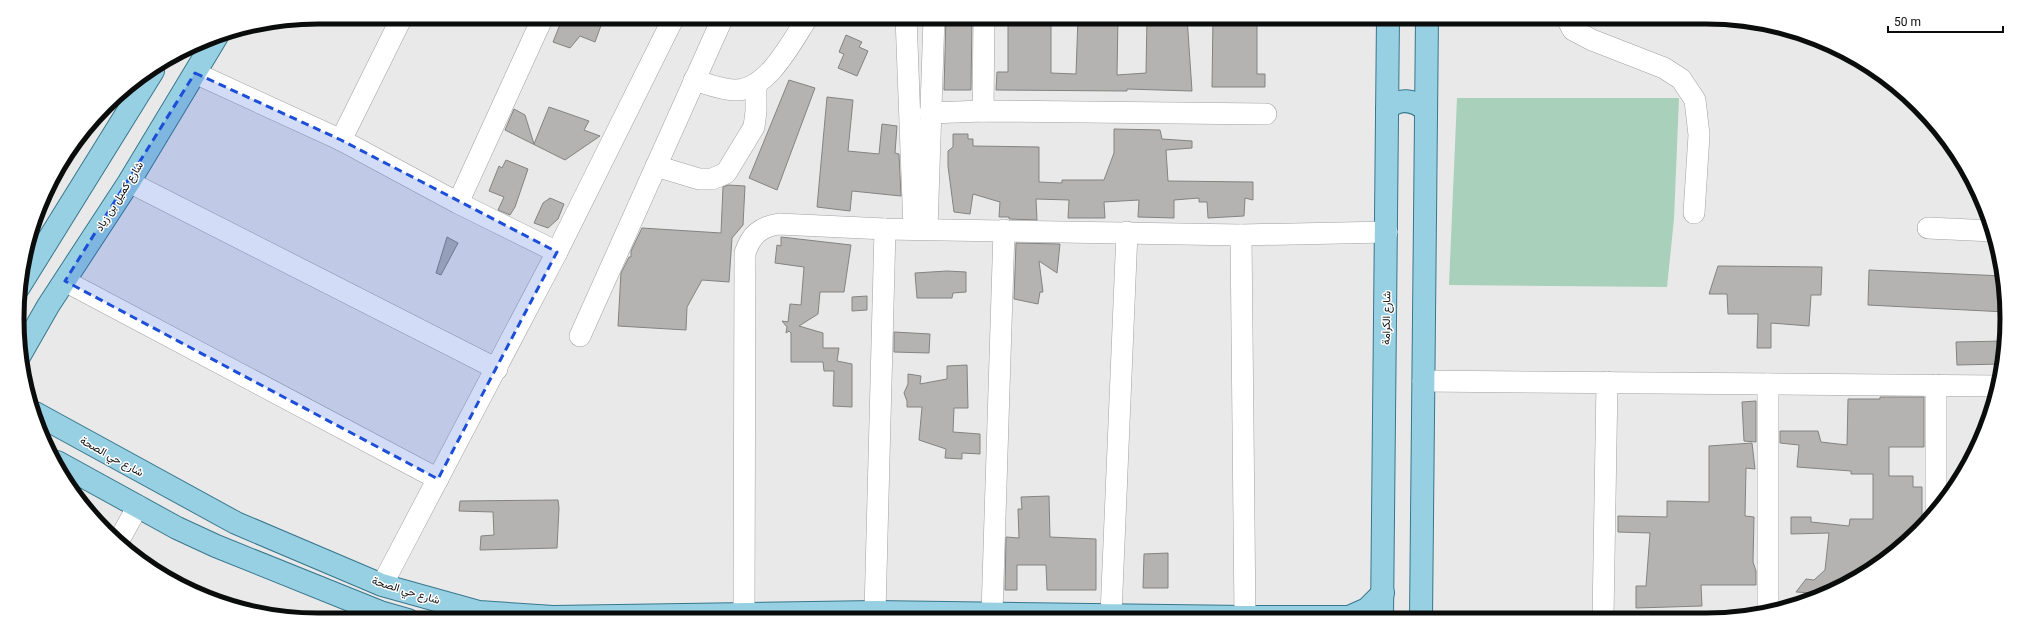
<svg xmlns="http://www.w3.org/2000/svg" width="2024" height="637" viewBox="0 0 2024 637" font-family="Roboto,Vazirmatn,sans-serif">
  <rect width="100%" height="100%" fill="#e9e9ea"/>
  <!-- green -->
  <polygon fill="#a9d0ba" points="1457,98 1679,98 1674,219 1667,287 1449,285"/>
  <!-- building -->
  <g fill="#b4b3b2" stroke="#838382">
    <polygon points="563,17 597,17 603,20 595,42 580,36 570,48 553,42"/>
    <polygon points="946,17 972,17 971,90 944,90"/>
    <polygon points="1008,17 1051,17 1051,73 1076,74 1078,17 1118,17 1117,75 1146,73 1147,17 1187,17 1192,91 1127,89 1127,91 996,90 997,72 1008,72"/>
    <polygon points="1213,17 1257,17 1257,74 1265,74 1265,87 1212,87"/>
    <polygon points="846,35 862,42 859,47 868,51 857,76 838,68 844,54 839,52"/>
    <polygon points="789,80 815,88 777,190 749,178"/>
    <polygon points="827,97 853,100 848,151 879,154 882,124 897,126 895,153 899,154 901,196 852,191 850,211 817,207"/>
    <polygon points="549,107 589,121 584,130 600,136 565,160 505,130 514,109 525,115 534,144"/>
    <polygon points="1114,129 1160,130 1162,139 1192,141 1192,148 1166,150 1168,181 1253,182 1253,200 1245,198 1244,216 1208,218 1207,202 1199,202 1199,198 1174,200 1174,218 1138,217 1139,200 1104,202 1105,218 1068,218 1069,200 1036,199 1037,220 1009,219 1009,217 999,217 1000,202 973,194 970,214 954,212 948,166 948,151 953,147 953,134 968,134 968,139 973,139 973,146 1039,147 1039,182 1062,183 1062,180 1104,180 1114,153"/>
    <polygon points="506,160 528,169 515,207 510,215 498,210 504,197 489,191 499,166 502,168"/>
    <polygon points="728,185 745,186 743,225 732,238 729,282 702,280 687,307 686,330 618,326 621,273 629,257 631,257 631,251 642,228 721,233 723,187"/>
    <polygon points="550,198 564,204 558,219 548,228 534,223 543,203"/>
    <polygon points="447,237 458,243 441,275 436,273"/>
    <polygon points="781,237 851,245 844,292 820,292 818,314 799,326 823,333 823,348 839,348 837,361 852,364 852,407 833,406 834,371 824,371 823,362 791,362 791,333 789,331 786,333 787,327 782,321 788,322 790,304 801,305 804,267 775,263 777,245 781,246"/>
    <polygon points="1016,243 1060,244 1057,273 1039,261 1043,292 1040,292 1038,304 1014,299"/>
    <polygon points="1718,266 1822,267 1821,295 1811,295 1809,326 1771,323 1771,348 1757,348 1758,314 1728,314 1727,294 1709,294"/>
    <polygon points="1869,270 2003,276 2006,312 1868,305"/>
    <polygon points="947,271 966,272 966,292 953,293 952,298 917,298 915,273"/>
    <polygon points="867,296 867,310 852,311 852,297"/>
    <polygon points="894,332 930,334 929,353 894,352"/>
    <polygon points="2005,341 2002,364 1957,365 1956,342"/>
    <polygon points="967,365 968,408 954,408 953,432 980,434 980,454 962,453 962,459 945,458 946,449 919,440 922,407 907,407 907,401 904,393 908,384 908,374 921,376 920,384 947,379 947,366"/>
    <polygon points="1880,397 1924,397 1924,447 1889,447 1889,476 1913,476 1913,487 1922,487 1922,524 1904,545 1839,589 1831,591 1815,590 1813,593 1796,592 1806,579 1814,580 1825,570 1829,533 1791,534 1791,517 1811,517 1811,522 1849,526 1850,519 1873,519 1873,474 1851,474 1851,471 1797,467 1799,445 1780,443 1780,431 1818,431 1821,442 1847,445 1848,399 1880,399"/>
    <polygon points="1756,401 1756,442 1744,441 1742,402"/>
    <polygon points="1752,443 1755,469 1746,468 1745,516 1754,517 1753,562 1756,571 1756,585 1701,585 1702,606 1636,608 1636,586 1646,586 1650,533 1618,532 1618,516 1667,517 1667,501 1709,502 1709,446"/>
    <polygon points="1049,496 1050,537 1096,539 1096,590 1047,590 1046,565 1017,565 1017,590 1005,590 1006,537 1019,538 1018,509 1022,509 1021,497"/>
    <polygon points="558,500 559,508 557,548 480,550 481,536 494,535 493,512 459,511 460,501"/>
    <polygon points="1168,553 1168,588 1143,588 1144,554"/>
  </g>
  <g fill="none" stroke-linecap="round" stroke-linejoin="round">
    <defs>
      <g id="minor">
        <polyline points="906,17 914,229"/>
        <polyline points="1566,17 1573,30 1592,40 1664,68 1681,79 1695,100 1699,135 1694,213"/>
        <polyline points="195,73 341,140 458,203 557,252"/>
        <path d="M694 80C708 84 721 90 736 90 768 90 792 41 808 17"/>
        <polyline points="983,111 984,17"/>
        <polyline points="930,113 983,111 1266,114"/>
        <polyline points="341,140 402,17"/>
        <polyline points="656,166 699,179 712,179 726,173 754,127 756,111 756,85"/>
        <polyline points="129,182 497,369"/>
        <polyline points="458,203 543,17"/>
        <polyline points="1928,228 1993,231"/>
        <polyline points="927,229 934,17"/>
        <polyline points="1241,235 1245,617"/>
        <polyline points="65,281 438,479"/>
        <polyline points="580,336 723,17"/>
        <polyline points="1423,381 1998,386"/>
        <polyline points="1768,384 1768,610"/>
        <polyline points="1936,385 1936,506"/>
        <polyline points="118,542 138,506"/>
        <polyline points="382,585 557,252 674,17"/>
        <polyline points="875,612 885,229"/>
        <path d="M744 613 745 253C751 235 760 227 779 224L885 229 1241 235 1387 232"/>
        <polyline points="992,613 1004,230"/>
        <polyline points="1111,615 1127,232"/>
        <polyline points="1603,618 1607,382"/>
      </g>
      <g id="major">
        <path d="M1387 109C1399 97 1414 100 1426 110"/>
        <polyline points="19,287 153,71"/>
        <polyline points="20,355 48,306 129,182 217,36"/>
        <polyline points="35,413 236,523 382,585 479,612 553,617 875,612 1245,617 1349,617 1367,609 1383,593"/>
        <polyline points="57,462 177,528 216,546 380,612 408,620"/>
        <polyline points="1382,618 1388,17"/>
        <polyline points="1421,618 1427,17"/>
      </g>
    </defs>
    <!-- minor casing -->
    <use href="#minor" stroke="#a1a1a2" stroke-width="22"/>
    <!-- major casing -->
    <use href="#major" stroke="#38778c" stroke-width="24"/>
    <!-- minor -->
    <use href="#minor" stroke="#fff" stroke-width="21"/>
    <!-- major -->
    <use href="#major" stroke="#97d0e3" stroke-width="22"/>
  </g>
  <!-- marked area -->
  <path fill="#1d4ed8" fill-opacity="0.2" stroke="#1d4ed8" stroke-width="3" stroke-dasharray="8 5" stroke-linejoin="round" d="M195 73 341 140 557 252 438 479 65 281Z"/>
  <g text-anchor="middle" stroke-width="3" stroke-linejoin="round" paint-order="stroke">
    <!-- street labels -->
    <g font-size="11" fill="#0b0c0c" stroke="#fff">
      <text transform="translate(119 196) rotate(-58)" y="4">شارع كميل بن زياد</text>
      <text transform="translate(1386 318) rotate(-89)" y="4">شارع الكرامة</text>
      <text transform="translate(112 456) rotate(29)" y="4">شارع حي الصحة</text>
      <text transform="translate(406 590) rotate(17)" y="4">شارع حي الصحة</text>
    </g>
  </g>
  <!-- crop -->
  <path d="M0 0H2024V637H0ZM318 24H1706A294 294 0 0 1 2000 318V319A294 294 0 0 1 1706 613H318A294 294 0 0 1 24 319V318A294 294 0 0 1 318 24Z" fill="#fff" fill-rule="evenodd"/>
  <path fill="none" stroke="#0b0c0c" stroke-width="5" d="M318 24H1706A294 294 0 0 1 2000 318V319A294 294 0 0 1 1706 613H318A294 294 0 0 1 24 319V318A294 294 0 0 1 318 24Z"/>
  <!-- scale -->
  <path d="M1888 26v6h115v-6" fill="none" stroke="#0b0c0c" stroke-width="2"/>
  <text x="1894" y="26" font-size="12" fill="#0b0c0c" stroke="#ffffff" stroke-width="3" paint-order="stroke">50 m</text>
</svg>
